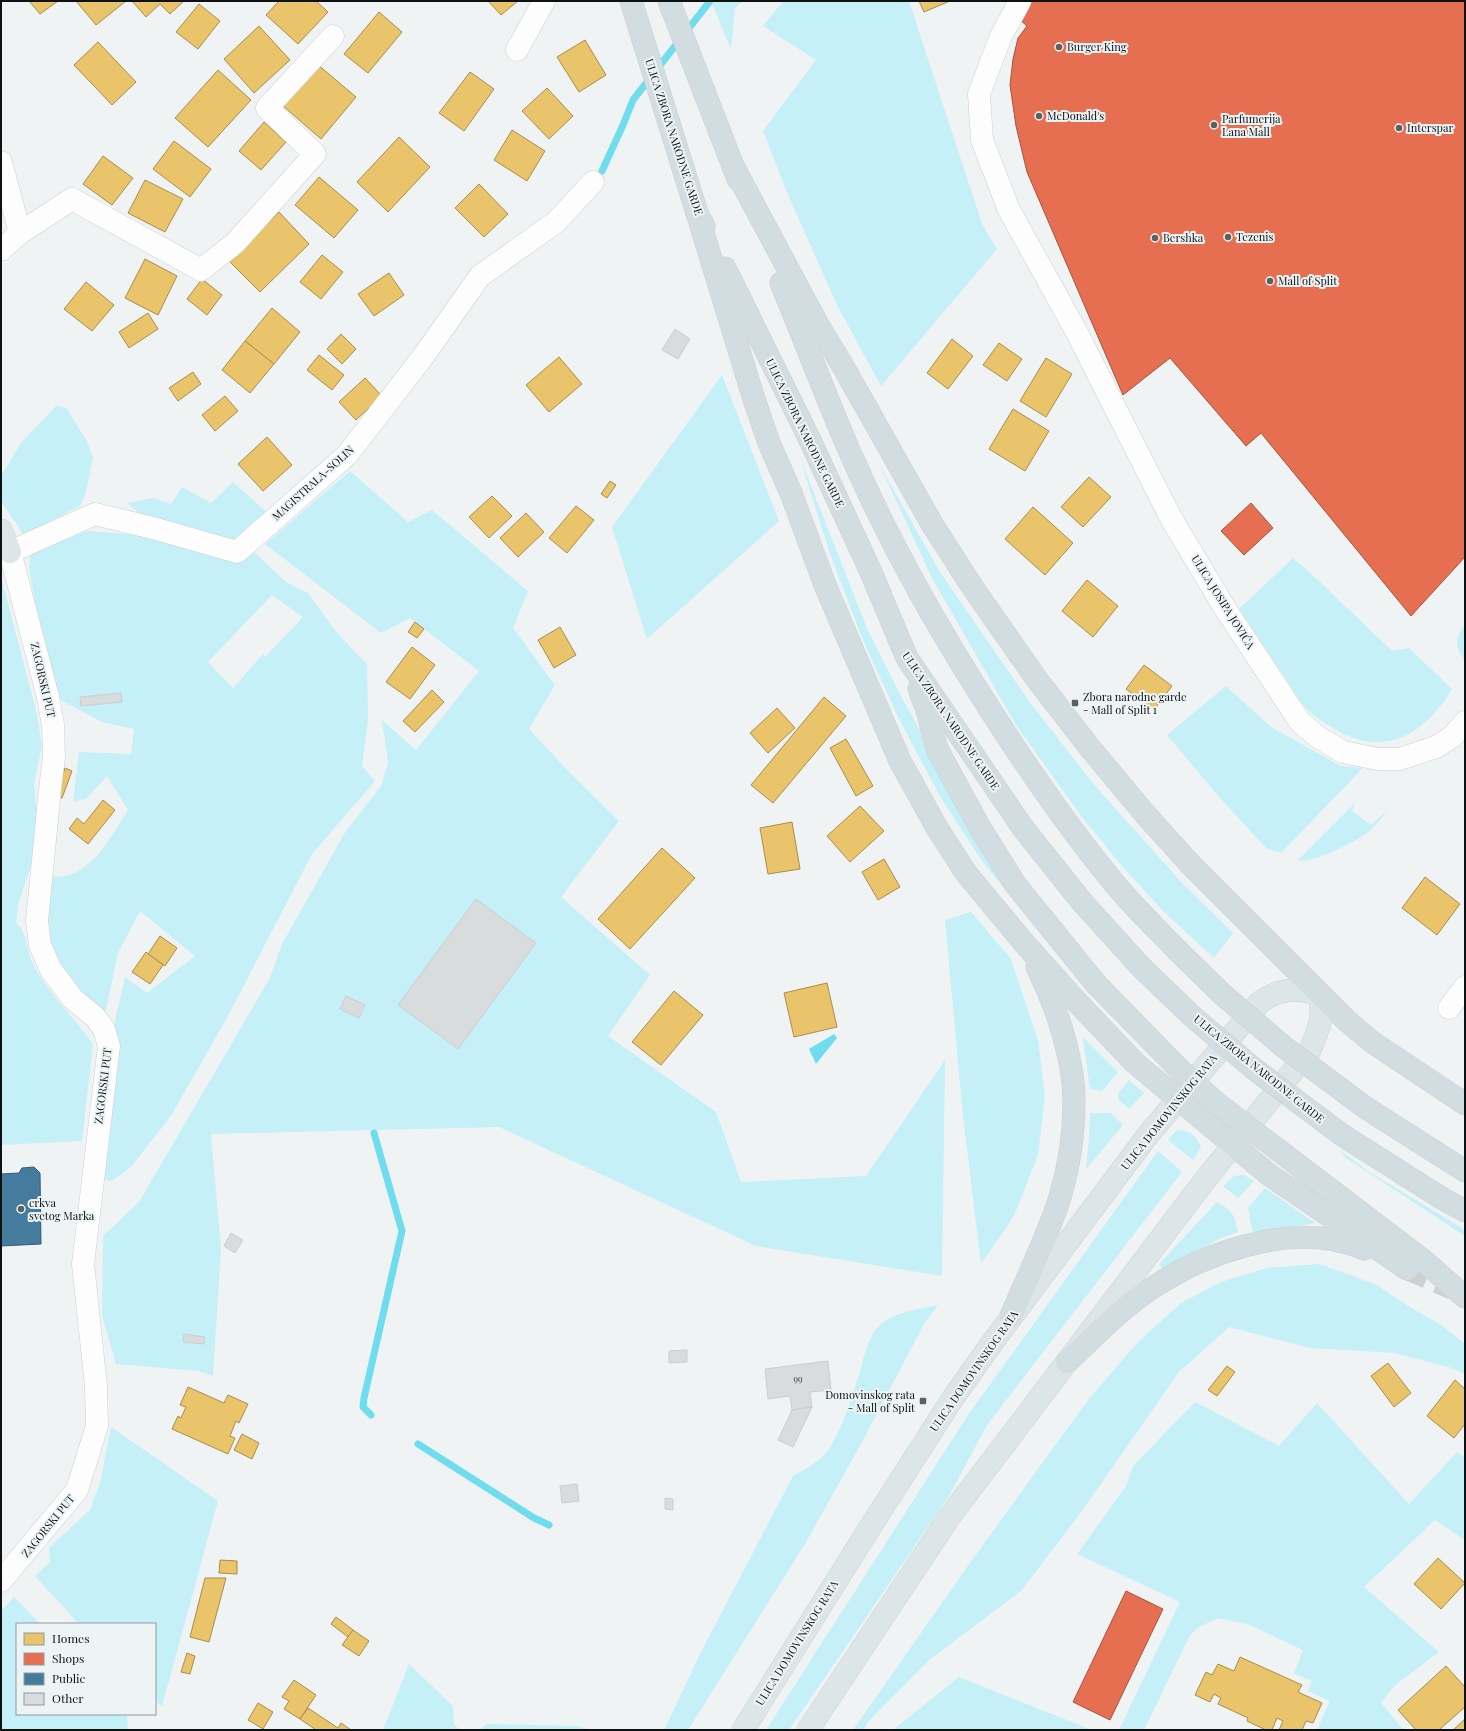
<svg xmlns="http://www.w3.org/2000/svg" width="1466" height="1731" viewBox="0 0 1466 1731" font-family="'Playfair Display',serif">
  <rect width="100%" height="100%" fill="#eff3f4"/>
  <!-- green -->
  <g fill="#c5f0f8" fill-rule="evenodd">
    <polygon points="711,1 743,1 735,8 731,49"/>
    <polygon points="783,1 909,1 982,224 997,249 881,386 837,305 789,197 763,131 816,60 763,26"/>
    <polygon points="722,375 779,521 647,639 612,527"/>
    <polygon points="57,405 67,409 86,440 93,457 86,492 80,506 24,535 3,504 1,500 1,476 21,443"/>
    <polygon points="799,455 868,631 902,698 949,782 1075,974 982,861 941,798 900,721 862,638 828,548"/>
    <polygon points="880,466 940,572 1031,704 1096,787 1183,884 1233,933 1214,958 1164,912 1121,865 1082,817 1016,725 933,580"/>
    <polygon points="350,471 408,522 432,510 528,591 513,628 555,685 529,729 572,775 619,821 561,897 650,975 608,1036 716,1112 741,1182 866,1176 945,1060 942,1276 756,1246 499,1127 211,1134 221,1248 213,1376 199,1371 116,1364 102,1316 103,1236 139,1202 270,978 282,944 330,859 344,834 381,786 388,763 382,720 416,750 479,671 410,618 381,633 265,544"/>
    <polygon points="233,482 271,516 240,544 150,522 127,503 153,498 171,504 182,487 211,503"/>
    <path d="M89 531C103 533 118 532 132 535 149 538 167 543 183 547 205 553 233 568 254 552L286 582 308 593 337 633 367 664 368 720 362 766 375 781 312 854 228 1016 171 1116 130 1168 113 1180 108 1181 102 1175 114 1025 125 977 147 993 195 956 140 911 118 953 105 1014 81 994 54 955 45 923 49 876C54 876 60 877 65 876 95 870 112 834 128 810L107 776 86 799 73 802 79 752 131 754 134 729 102 722 61 700 44 651 29 568 30 555 61 538ZM272 595 303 617 265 657 263 654 233 688 208 662Z"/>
    <path d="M1293 558 1319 581 1392 651 1409 648 1452 689C1423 737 1382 759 1331 727 1323 722 1313 716 1307 709 1299 701 1293 689 1286 679 1270 656 1255 632 1239 609Z"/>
    <path d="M1 577 37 714 42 746 34 784 38 824 30 869 18 904 16 923C28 933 26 949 32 962 47 993 74 1017 93 1044L82 1141 1 1145Z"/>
    <path d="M1465 625V661C1455 648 1454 638 1465 625Z"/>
    <polygon points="1226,686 1271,727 1341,766 1363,768 1281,853 1266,848 1220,798 1167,735"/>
    <path d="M1355 803 1352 811 1371 825 1389 809C1383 816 1377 824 1371 830 1359 840 1312 865 1298 860Z"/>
    <polygon points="971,912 1011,959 1038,1040 1045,1096 1038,1155 1014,1216 981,1264 963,1116 945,920"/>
    <polygon points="1083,1037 1118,1072 1102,1091 1090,1089"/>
    <polygon points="1129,1080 1144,1093 1129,1109 1118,1099 1118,1094"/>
    <polygon points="1090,1113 1111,1113 1123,1125 1086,1169 1089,1138"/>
    <path d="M1177 1130C1191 1131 1195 1135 1201 1147L1193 1160 1168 1140Z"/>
    <polygon points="1338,1149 1368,1171 1465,1230 1465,1236 1346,1158"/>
    <polygon points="1158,1151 1182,1172 987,1425 949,1496 789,1730 766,1730 968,1415"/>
    <polygon points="1244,1175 1254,1181 1238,1198 1223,1186 1234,1176"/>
    <polygon points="1265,1188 1315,1223 1253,1234 1248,1208"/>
    <path d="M1217 1202C1232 1211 1235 1214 1238 1232L1221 1238 1163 1270 1159 1264Z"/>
    <polygon points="1319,1264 1375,1284 1408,1306 1440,1324 1465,1344 1465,1374 1452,1368 1394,1353 1310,1348 1229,1327 1179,1372 1079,1515 1021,1591 928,1661 868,1722 863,1730 853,1730 972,1560 1088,1400 1139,1341 1181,1303 1221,1282 1267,1268"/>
    <path d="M938 1305 924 1324 862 1442 805 1544 688 1730H664L701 1652 793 1476C804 1470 818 1462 826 1453 841 1434 854 1392 861 1368 864 1355 870 1333 881 1324 895 1312 920 1309 938 1305Z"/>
    <polygon points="1195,1402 1279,1446 1317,1403 1409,1504 1457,1452 1465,1458 1465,1540 1435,1520 1364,1587 1439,1652 1395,1685 1381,1703 1404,1730 1317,1730 1330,1701 1308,1691 1312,1681 1294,1674 1303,1650 1250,1625 1218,1618 1199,1627 1190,1635 1144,1730 1119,1730 1180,1602 1077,1554 1126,1486 1133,1466"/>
    <polygon points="111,1427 218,1501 162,1706 155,1701 155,1624 79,1624 35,1576 50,1562 49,1548 90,1510 100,1483"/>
    <polygon points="14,1597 40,1624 17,1624 17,1714 127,1714 128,1730 1,1730 1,1611"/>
    <polygon points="409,1664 453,1706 454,1725 461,1730 383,1730"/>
    <polygon points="959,1677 1092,1730 893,1730"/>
    <polygon points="486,1724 577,1726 591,1730 480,1730"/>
  </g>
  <!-- water -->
  <polygon fill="#6fddee" points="834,1034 837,1038 816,1064 809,1049"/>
  <!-- homes -->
  <g fill="#e9c46a" stroke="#a78e4f">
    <polygon points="29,1 58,1 40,14"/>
    <polygon points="76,1 126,1 96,25"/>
    <polygon points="132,1 184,1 170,14 160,4 146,17"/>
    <polygon points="279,1 316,1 328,12 298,44 266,15"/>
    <polygon points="488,1 518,1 501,15"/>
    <polygon points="919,1 950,1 924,12"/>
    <polygon points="199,4 220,21 198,49 176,32"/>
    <polygon points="379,12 402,32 368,73 344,54"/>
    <polygon points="259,26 290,60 254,93 224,59"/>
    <polygon points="585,40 606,75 579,92 557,57"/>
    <polygon points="98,42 136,82 112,105 74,65"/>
    <polygon points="317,64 356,97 321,139 282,105"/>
    <polygon points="218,70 251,100 208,147 175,118"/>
    <polygon points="470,72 494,89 464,131 439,113"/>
    <polygon points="547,88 573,116 549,139 522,111"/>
    <polygon points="264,122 286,142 261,170 239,151"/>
    <polygon points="512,130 545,151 527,181 494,160"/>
    <polygon points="399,137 430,167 388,212 357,182"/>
    <polygon points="174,141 211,169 190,197 153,169"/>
    <polygon points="103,156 133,178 112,205 83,184"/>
    <polygon points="319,177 358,210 334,238 295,205"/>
    <polygon points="145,180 183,199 165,232 128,213"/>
    <polygon points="479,184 508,214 484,237 455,208"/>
    <polygon points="279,212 309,244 260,292 229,261"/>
    <polygon points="322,255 343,272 321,299 300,282"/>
    <polygon points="145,259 177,276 158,315 125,298"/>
    <polygon points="389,273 404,295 374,316 358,294"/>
    <polygon points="202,279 222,295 207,315 187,299"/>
    <polygon points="86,282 114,305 92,331 64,309"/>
    <polygon points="272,308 300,332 274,364 245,341"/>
    <polygon points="148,313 158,329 129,348 119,332"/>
    <polygon points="341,334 356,349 342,364 327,349"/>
    <polygon points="952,339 973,356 948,389 927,373"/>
    <polygon points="245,341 274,364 250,393 222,370"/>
    <polygon points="999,343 1022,359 1007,381 983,365"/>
    <polygon points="319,355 344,375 332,390 307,370"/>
    <polygon points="559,357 582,384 549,412 526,385"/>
    <polygon points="1046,358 1072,374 1046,417 1020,401"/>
    <polygon points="193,372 201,384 178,401 169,388"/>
    <polygon points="365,378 382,396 356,420 339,402"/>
    <polygon points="225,396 238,411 215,431 202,415"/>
    <polygon points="1013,409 1049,431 1025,471 989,449"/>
    <polygon points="267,437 292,465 263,491 238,464"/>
    <polygon points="1089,477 1111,497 1083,527 1061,507"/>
    <polygon points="610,481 616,485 607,498 601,494"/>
    <polygon points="492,496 512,516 489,538 469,517"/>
    <polygon points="576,506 594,520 567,553 549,538"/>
    <polygon points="1033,507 1073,543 1045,575 1005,539"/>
    <polygon points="526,513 544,532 518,557 500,538"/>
    <polygon points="1087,580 1118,606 1093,637 1062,611"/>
    <polygon points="415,622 424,629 417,638 408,632"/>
    <polygon points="560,627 576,655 554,668 538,640"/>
    <polygon points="412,647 435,665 410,699 386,682"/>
    <polygon points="1144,665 1172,686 1154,710 1126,689"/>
    <polygon points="432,690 444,702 415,732 403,721"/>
    <polygon points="824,697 846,716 773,803 751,785"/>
    <polygon points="777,708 795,728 768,753 750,733"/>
    <polygon points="846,739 873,786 856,796 830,748"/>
    <polygon points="65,768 72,771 62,798 56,796"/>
    <polygon points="103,800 115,810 88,844 69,829 77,818 84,824"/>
    <polygon points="860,806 884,831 850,862 827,836"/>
    <polygon points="792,822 800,869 768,874 760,828"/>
    <polygon points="662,848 695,878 630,949 598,919"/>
    <polygon points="884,859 900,887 878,900 862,872"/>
    <polygon points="1425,877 1460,904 1437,935 1402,908"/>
    <polygon points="160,936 177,948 165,966 148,954"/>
    <polygon points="146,952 163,965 150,984 132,972"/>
    <polygon points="827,983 837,1027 794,1037 784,993"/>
    <polygon points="674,991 703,1015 661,1065 632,1042"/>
    <polygon points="1388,1363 1411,1393 1394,1407 1371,1376"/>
    <polygon points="1227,1366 1235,1372 1217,1396 1208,1390"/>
    <polygon points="1455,1380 1465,1389 1465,1424 1454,1438 1427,1416"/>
    <polygon points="188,1387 224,1403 228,1395 248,1404 239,1423 236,1421 230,1436 235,1438 228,1454 172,1429 178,1416 181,1418 186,1407 180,1405"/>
    <polygon points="242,1434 259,1443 252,1459 234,1450"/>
    <polygon points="1438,1558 1465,1583 1441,1609 1414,1584"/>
    <polygon points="220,1560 237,1561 237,1574 219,1573"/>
    <polygon points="205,1578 226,1578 209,1642 190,1637"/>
    <polygon points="336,1617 353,1630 348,1637 331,1624"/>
    <polygon points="353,1630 369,1641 359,1656 342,1645"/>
    <polygon points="187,1653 195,1656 190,1674 181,1672"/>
    <polygon points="1240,1657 1302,1685 1298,1692 1322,1703 1313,1723 1306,1721 1302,1730 1279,1730 1283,1721 1277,1718 1272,1730 1266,1730 1247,1721 1248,1718 1218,1704 1221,1698 1214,1694 1210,1702 1195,1695 1206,1672 1212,1675 1218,1664 1234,1671"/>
    <polygon points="1446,1666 1465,1687 1465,1707 1439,1730 1416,1730 1398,1710"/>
    <polygon points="294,1680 316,1695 300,1719 284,1709 289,1701 282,1697"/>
    <polygon points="258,1703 273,1712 263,1729 248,1720"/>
    <polygon points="308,1708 338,1728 341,1723 351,1730 316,1730 300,1719"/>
    <polygon points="1465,1719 1465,1730 1453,1730"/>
  </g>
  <!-- shops -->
  <g fill="#e76f51" stroke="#a6533e">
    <polygon points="1033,1 1465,1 1465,557 1411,616 1261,433 1246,446 1170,358 1123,395 1027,172 1016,126 1010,85 1013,59 1018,38 1027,26 1019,19"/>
    <polygon points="1251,503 1273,528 1244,555 1221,531"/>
    <polygon points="1126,1591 1163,1609 1110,1720 1073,1702"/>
  </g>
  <!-- public -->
  <polygon fill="#457b9d" stroke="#345b73" points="34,1167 40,1173 41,1244 1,1246 1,1174 19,1173 22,1168"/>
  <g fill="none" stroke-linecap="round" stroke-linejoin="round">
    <!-- stream -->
    <g stroke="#6fddee" stroke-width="7">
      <polyline points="602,171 623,125 633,100 710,1"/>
      <polyline points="371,1415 363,1407 364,1398 402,1231 374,1133"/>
      <polyline points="418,1444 534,1518 549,1525"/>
    </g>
  </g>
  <!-- building -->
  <g fill="#d9dcdd" stroke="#cbcecf">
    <polygon points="675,329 690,339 678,359 662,350"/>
    <polygon points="121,693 122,702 81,706 80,697"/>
    <polygon points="476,899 536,943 458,1049 398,1005"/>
    <polygon points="346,996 365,1005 359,1018 340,1009"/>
    <polygon points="231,1233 243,1240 235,1253 224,1246"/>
    <polygon points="184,1334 205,1337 204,1344 183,1342"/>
    <polygon points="687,1350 687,1362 669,1363 669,1351"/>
    <polygon points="828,1361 831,1390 810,1392 812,1407 792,1410 790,1396 768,1399 765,1369"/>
    <polygon points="812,1407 793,1447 778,1440 792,1410"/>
    <polygon points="577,1484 579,1501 562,1503 560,1486"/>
    <polygon points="665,1498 673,1499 673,1510 665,1509"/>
  </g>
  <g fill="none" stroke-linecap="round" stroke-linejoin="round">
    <!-- trunk-tunnel -->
    <polyline stroke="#cdd1d2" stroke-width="22" stroke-dasharray="22 11" stroke-linecap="butt" points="1407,1269 1453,1289"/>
    <defs>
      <g id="minor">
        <polyline points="1020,1 1001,36 979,94 982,140 1009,210 1075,329 1172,520 1226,610 1300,722 1318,737 1343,752 1378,759 1400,759 1436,747 1453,736 1465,722"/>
        <polyline points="517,50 544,1"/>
        <polyline points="1,162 20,233"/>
        <polyline points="1,250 20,233 72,199 201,270 235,243 315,154 267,108 333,36"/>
        <polyline points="1449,1008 1465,987"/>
        <polyline points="1,1581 77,1490 97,1426 96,1386 83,1264 109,1046 104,1029 95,1017 73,999 51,970 40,945 37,921 50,789 54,757 53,725 48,697 10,552 95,514 153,528 237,552 347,455 422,358 480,276 556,222 593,182"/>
      </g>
      <g id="primary">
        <polyline points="1,530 10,552"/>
        <path d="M743 1730 876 1518 953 1398 992 1343 1148 1135 1260 1002C1281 988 1295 988 1319 994 1324 1015 1319 1030 1310 1050L1205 1180 950 1516 808 1730"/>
      </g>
      <g id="trunk">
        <polyline points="631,1 697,213 704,226"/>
        <polyline points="669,1 738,179"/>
        <polyline points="733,166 818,325 840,361 932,524 973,588 1038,681 1090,748 1145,814 1191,865 1346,1020 1372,1042 1465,1104"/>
        <polyline points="697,213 753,396 769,443 791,493 825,585 900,761 937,828 966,873 1024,943 1075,1000 1135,1063 1268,1174 1407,1269"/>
        <polyline points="725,268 809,438 870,570 907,658 1023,828 1082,902 1141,967"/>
        <path d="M781 283C804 338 825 395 849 450 885 533 929 613 977 689 1021 759 1067 827 1120 890 1138 911 1158 930 1177 950"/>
        <polyline points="919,689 927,710 937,749 979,826 1015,884 1096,984"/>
        <polyline points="1366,1108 1465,1171"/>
        <polyline points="1342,1135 1443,1199 1465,1211"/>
        <polyline points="1311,1175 1424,1261 1465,1297"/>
        <path d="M1011 1316C1027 1278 1048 1236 1060 1197 1069 1167 1074 1133 1074 1101 1074 1059 1056 1005 1037 967"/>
        <path d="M1067 1362C1089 1342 1110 1319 1134 1301 1192 1255 1293 1218 1364 1249"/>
      </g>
    </defs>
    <!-- minor casing -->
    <use href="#minor" stroke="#cccfd0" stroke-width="23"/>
    <!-- primary casing -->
    <use href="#primary" stroke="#ced0d0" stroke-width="23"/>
    <!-- trunk casing -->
    <use href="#trunk" stroke="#ced0d0" stroke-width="23"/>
    <!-- minor -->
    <use href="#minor" stroke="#fdfdfd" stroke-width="22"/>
    <!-- primary -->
    <use href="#primary" stroke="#dce5e7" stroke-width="22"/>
    <!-- trunk -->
    <use href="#trunk" stroke="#d1dde0" stroke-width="22"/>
    <defs>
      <g id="trunk-bridge">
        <polyline points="1177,950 1222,994 1284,1047 1366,1108"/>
        <polyline points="1141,967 1193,1017 1253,1068 1342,1135"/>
        <polyline points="1096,984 1182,1072 1219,1105 1311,1175"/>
      </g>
    </defs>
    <!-- trunk-bridge casing -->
    <use href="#trunk-bridge" stroke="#ced0d0" stroke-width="23" stroke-linecap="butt"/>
    <!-- trunk-bridge -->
    <use href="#trunk-bridge" stroke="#d1dde0" stroke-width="22"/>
  </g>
  <!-- markers -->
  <g fill="#5d6060" stroke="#edf4f6" stroke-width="1.5">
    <circle cx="1059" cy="47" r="4"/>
    <circle cx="1039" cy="116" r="4"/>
    <circle cx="1214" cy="125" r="4"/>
    <circle cx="1399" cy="128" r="4"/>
    <circle cx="1228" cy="237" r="4"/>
    <circle cx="1155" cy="238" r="4"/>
    <circle cx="1270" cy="281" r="4"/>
    <rect x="1071" y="699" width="8" height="8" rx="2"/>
    <circle cx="21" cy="1209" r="4"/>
    <rect x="919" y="1397" width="8" height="8" rx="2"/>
  </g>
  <g text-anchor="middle" stroke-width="4" stroke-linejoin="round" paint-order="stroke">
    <!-- number labels -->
    <g font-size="9" fill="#424545">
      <text x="798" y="1382">99</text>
    </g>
    <!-- poi labels -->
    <g font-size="11" fill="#0e1111" stroke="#edf4f6" text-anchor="start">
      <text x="1067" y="51">Burger King</text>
      <text x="1047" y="120">McDonald's</text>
      <text x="1222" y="123">Parfumerija<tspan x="1222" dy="13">Lana Mall</tspan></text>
      <text x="1407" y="132">Interspar</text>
      <text x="1236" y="241">Tezenis</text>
      <text x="1163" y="242">Bershka</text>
      <text x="1278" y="285">Mall of Split</text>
      <text x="1083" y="701">Zbora narodne garde<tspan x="1083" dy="13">- Mall of Split 1</tspan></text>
      <text x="29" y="1207">crkva<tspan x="29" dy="13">svetog Marka</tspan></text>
      <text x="915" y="1399" text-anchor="end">Domovinskog rata<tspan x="915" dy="13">- Mall of Split</tspan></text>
    </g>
    <!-- street labels -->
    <g font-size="11" fill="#0e1111" stroke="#edf4f6">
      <text transform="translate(674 137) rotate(72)" y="4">ULICA ZBORA NARODNE GARDE</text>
      <text transform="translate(805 433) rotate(64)" y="4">ULICA ZBORA NARODNE GARDE</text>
      <text transform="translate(313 483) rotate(-42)" y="4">MAGISTRALA-SOLIN</text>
      <text transform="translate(1223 602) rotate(58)" y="4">ULICA JOSIPA JOVIĆA</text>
      <text transform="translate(43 680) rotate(77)" y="4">ZAGORSKI PUT</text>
      <text transform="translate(951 721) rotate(56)" y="4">ULICA ZBORA NARODNE GARDE</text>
      <text transform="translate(1259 1069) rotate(39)" y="4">ULICA ZBORA NARODNE GARDE</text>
      <text transform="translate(103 1086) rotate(-83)" y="4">ZAGORSKI PUT</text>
      <text transform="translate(1169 1112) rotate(-51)" y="4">ULICA DOMOVINSKOG RATA</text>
      <text transform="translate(974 1371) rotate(-55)" y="4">ULICA DOMOVINSKOG RATA</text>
      <text transform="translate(48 1526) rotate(-51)" y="4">ZAGORSKI PUT</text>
      <text transform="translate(797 1643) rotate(-58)" y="4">ULICA DOMOVINSKOG RATA</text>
    </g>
  </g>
  <!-- border -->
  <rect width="1466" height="1731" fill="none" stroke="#0e1111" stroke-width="4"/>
  <!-- legend -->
  <rect x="16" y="1623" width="140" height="92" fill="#edf4f6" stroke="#94999a"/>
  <rect x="24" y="1633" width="20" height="12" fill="#e9c46a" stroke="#94999a"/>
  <text x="52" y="1643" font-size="12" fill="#0e1111">Homes</text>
  <rect x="24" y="1653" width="20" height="12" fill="#e76f51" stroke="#94999a"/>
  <text x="52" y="1663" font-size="12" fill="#0e1111">Shops</text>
  <rect x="24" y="1673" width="20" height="12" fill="#457b9d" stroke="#94999a"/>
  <text x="52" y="1683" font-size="12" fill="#0e1111">Public</text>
  <rect x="24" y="1693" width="20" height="12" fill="#d9dcdd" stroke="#94999a"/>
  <text x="52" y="1703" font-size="12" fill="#0e1111">Other</text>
</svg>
